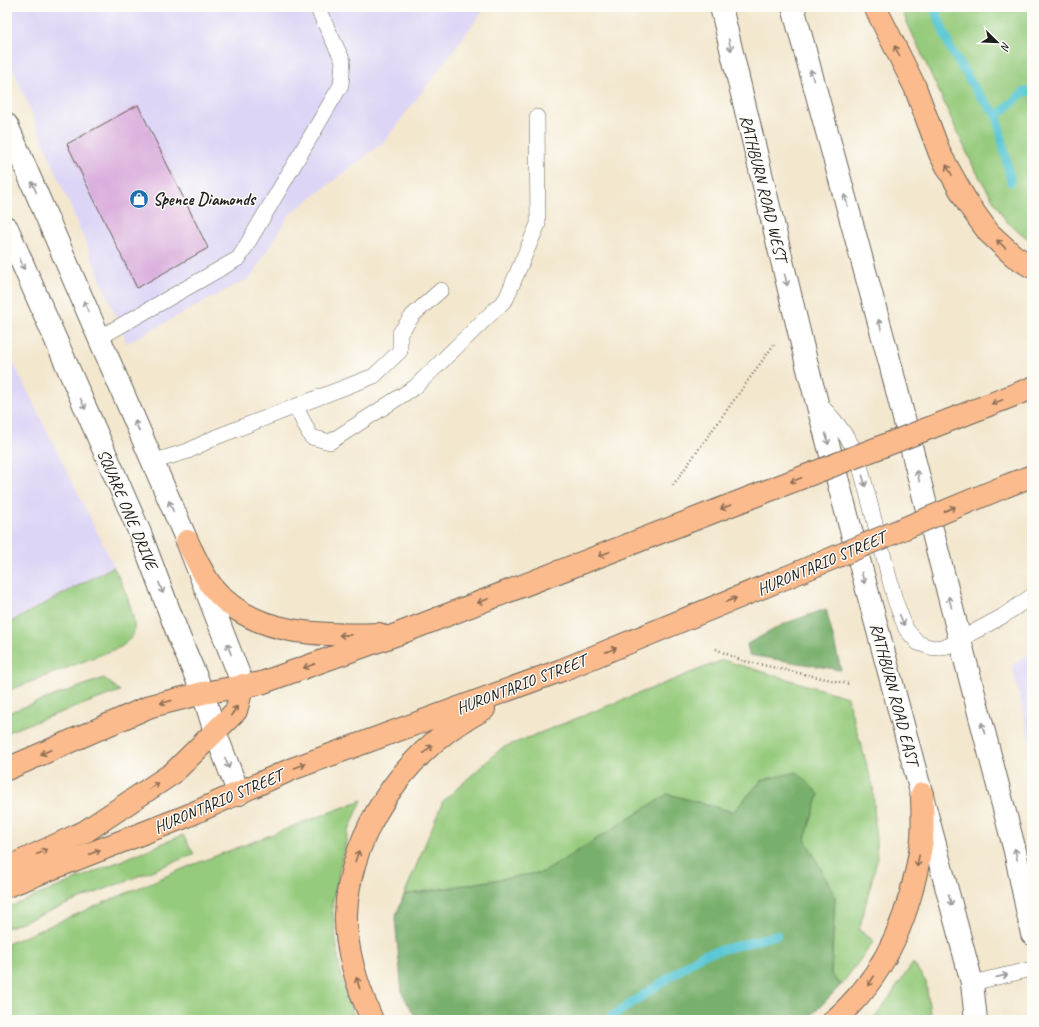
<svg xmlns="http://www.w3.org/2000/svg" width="1039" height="1027" viewBox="0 0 1039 1027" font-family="Caveat,sans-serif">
  <rect width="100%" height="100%" fill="#fdfcf7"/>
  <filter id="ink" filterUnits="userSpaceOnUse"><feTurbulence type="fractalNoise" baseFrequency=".025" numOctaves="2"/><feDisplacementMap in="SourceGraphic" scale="8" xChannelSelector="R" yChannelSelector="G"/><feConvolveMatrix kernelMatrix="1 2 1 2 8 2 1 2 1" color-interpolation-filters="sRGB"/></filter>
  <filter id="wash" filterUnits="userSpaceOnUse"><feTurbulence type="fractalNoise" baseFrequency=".012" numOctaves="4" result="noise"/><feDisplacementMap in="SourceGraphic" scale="16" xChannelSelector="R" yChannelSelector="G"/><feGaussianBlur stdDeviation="0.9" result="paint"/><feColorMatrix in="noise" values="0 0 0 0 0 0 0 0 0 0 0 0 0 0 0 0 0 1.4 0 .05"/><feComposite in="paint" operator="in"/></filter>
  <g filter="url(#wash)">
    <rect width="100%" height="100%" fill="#f3e7ce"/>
    <!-- built -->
    <g fill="#ddd5f6">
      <polygon points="7,7 486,7 384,142 289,215 251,277 127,343 7,54"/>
      <polygon points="7,350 119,576 112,567 7,623"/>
      <polygon points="1032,652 1032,750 1012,665"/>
    </g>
    <!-- green -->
    <g fill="#96cb7d" stroke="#59744c">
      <polygon points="900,7 1032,7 1032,242 1006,221 974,168"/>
      <path d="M113 567C121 579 136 615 134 630 133 638 127 642 121 647L7 691V624Z"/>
      <polygon points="723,660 847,697 873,786 877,860 859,930 874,941 841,985 831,974 835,896 805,839 819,794 762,780 733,812 668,794 544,872 404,895 443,801 502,748"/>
      <polygon points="104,678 120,691 7,732 7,713"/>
      <polygon points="362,800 348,832 332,905 340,972 355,1020 7,1020 7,944 192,865"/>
      <polygon points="183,835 194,854 7,928 7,908"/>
      <polygon points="913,963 926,982 931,1020 869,1020 877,1015"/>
    </g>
    <!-- forest -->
    <g fill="#78af6c" stroke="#4a6644">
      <polygon points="826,609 841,670 749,655 747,644 786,623"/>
      <polygon points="797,772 819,794 805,839 835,896 831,974 841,985 809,1018 805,1020 417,1020 402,993 395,918 404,895 544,872 668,794 733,812 762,780"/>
    </g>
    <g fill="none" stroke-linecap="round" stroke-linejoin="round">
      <!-- stream -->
      <g stroke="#5cc8d5" stroke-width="9">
        <polyline points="934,7 950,48 977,92 997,116 1011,182"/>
        <polyline points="997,116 1024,92 1032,91"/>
        <polyline points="607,1020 702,955 777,935"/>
      </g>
    </g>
    <g id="blocks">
      <!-- building -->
      <polygon fill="#daafdd" points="138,105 208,248 137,288 67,144"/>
    </g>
  </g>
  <g filter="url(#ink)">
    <use href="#blocks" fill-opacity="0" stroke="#67635a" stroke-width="1"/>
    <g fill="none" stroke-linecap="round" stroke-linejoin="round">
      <defs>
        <g id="service">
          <polyline points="99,338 239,258 341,85 343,61 317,7"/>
          <path d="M817 402C834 417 846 434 857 454L895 600 906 629 918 643 933 648 948 646 1003 616 1032 596"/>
          <polyline points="296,407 311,437 330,442 415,387 506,299 538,224 537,117"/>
          <polyline points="152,462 188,451 216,437 374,376 400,351 400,333 413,315 441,290"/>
          <polyline points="972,983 1032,969"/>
        </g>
        <g id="tertiary">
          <polyline points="721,7 808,369 972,983 976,1020"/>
          <polyline points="793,7 890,363 960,640 1015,851 1032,934"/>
          <polyline points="7,125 187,541 243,685"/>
          <polyline points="7,228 140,533 179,637 203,693 215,732 239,794"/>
        </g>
        <g id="primary">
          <polyline points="875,7 915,87 940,154 968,204 989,233 1014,256 1032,267"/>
          <polyline points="963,415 1032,388"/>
          <polyline points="1006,486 1032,476"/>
          <path d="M187 541C195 557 203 576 214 589 253 636 323 636 379 634"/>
          <polyline points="7,769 151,706 203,693 261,683 398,634 762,493"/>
          <polyline points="7,868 86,831 173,773 236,711 243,685"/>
          <polyline points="7,886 187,816 292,769 562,670 785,578"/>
          <path d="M372 1020C358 988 345 950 346 914 349 843 391 774 448 731 459 723 472 716 484 709"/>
          <path d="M834 1020C840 1016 845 1010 850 1005 891 963 912 904 921 846 924 829 922 811 922 794"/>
        </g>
      </defs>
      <!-- service casing -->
      <use href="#service" stroke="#67635a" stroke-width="16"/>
      <!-- tertiary casing -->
      <use href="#tertiary" stroke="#67635a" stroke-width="24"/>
      <!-- primary casing -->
      <use href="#primary" stroke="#67635a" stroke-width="24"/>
      <!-- path -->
      <g stroke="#67635a" stroke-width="2.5" stroke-dasharray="1 3" stroke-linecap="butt">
        <polyline points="673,485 775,343"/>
        <polyline points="716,649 740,660 849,684"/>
      </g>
      <!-- service -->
      <use href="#service" stroke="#fff" stroke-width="15"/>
      <!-- tertiary -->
      <use href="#tertiary" stroke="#fff" stroke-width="22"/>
      <!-- primary -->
      <use href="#primary" stroke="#fbbb8c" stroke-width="22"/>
      <defs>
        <g id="primary-bridge">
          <polyline points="762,493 963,415"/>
          <polyline points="785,578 1006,486"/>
        </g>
      </defs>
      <!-- primary-bridge casing -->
      <use href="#primary-bridge" stroke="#67635a" stroke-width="24" stroke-linecap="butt"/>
      <!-- primary-bridge -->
      <use href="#primary-bridge" stroke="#fbbb8c" stroke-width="22"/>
    </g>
    <!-- one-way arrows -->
    <defs><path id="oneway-shaft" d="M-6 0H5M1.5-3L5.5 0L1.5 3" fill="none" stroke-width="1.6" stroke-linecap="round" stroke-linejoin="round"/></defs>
    <g stroke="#999">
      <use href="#oneway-shaft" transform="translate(730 45) rotate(77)"/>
      <use href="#oneway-shaft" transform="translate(812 75) rotate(-106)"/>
      <use href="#oneway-shaft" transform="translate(34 187) rotate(-113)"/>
      <use href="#oneway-shaft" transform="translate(846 200) rotate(-105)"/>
      <use href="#oneway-shaft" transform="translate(22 264) rotate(67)"/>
      <use href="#oneway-shaft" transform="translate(786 280) rotate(76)"/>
      <use href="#oneway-shaft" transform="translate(86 306) rotate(-113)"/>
      <use href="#oneway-shaft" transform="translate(880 325) rotate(-105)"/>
      <use href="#oneway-shaft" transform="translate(83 404) rotate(66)"/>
      <use href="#oneway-shaft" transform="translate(137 426) rotate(-113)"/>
      <use href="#oneway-shaft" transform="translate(827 439) rotate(75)"/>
      <use href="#oneway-shaft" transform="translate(918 476) rotate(-104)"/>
      <use href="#oneway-shaft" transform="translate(864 481) rotate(75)"/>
      <use href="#oneway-shaft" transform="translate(171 506) rotate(-113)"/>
      <use href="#oneway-shaft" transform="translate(863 578) rotate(75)"/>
      <use href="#oneway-shaft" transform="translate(161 588) rotate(69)"/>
      <use href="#oneway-shaft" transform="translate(950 602) rotate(-104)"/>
      <use href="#oneway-shaft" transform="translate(902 620) rotate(67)"/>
      <use href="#oneway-shaft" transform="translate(229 649) rotate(-111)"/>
      <use href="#oneway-shaft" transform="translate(983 728) rotate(-105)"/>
      <use href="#oneway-shaft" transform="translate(227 763) rotate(69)"/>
      <use href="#oneway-shaft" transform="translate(1016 854) rotate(-102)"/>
      <use href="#oneway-shaft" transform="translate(950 900) rotate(75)"/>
      <use href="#oneway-shaft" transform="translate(1002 976) rotate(-13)"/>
    </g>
    <g stroke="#8c6c54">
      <use href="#oneway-shaft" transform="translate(897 51) rotate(-116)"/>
      <use href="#oneway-shaft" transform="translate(949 170) rotate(-120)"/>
      <use href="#oneway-shaft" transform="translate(1001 244) rotate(-136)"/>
      <use href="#oneway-shaft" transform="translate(997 402) rotate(158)"/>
      <use href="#oneway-shaft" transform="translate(796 480) rotate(159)"/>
      <use href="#oneway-shaft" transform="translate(726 507) rotate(159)"/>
      <use href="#oneway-shaft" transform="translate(950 509) rotate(-23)"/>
      <use href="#oneway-shaft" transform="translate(604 554) rotate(159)"/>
      <use href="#oneway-shaft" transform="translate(731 600) rotate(-22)"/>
      <use href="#oneway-shaft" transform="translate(483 601) rotate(159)"/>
      <use href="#oneway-shaft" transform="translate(345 635) rotate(179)"/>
      <use href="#oneway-shaft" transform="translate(611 650) rotate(-22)"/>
      <use href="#oneway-shaft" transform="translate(309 666) rotate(160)"/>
      <use href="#oneway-shaft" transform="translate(166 702) rotate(166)"/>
      <use href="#oneway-shaft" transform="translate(234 711) rotate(-57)"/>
      <use href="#oneway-shaft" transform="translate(428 749) rotate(-42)"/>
      <use href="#oneway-shaft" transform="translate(46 752) rotate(156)"/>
      <use href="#oneway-shaft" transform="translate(300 766) rotate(-20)"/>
      <use href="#oneway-shaft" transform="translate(154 786) rotate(-34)"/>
      <use href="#oneway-shaft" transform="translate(42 852) rotate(-25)"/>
      <use href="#oneway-shaft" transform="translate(95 852) rotate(-21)"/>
      <use href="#oneway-shaft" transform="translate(357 856) rotate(-71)"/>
      <use href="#oneway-shaft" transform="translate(918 861) rotate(101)"/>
      <use href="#oneway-shaft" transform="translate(871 981) rotate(123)"/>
      <use href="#oneway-shaft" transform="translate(358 983) rotate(-107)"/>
    </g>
  </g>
  <!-- icons -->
  <defs>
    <symbol id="shop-disc" viewBox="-11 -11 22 22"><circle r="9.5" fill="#1f6fb2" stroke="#fdfcf7"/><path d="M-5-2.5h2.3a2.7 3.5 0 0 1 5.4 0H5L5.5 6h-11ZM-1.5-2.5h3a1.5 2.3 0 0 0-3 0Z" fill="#fff"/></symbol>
  </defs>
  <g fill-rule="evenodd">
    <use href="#shop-disc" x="128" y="188" width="22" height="22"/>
  </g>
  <g text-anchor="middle" stroke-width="3" stroke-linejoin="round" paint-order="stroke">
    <!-- street labels -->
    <g font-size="17" fill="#1c1c1c" stroke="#fdfcf7">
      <text transform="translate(764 188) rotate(76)" y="6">RATHBURN ROAD WEST</text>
      <text transform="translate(128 509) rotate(67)" y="6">SQUARE ONE DRIVE</text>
      <text transform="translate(821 563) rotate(-23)" y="6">HURONTARIO STREET</text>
      <text transform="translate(521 684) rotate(-21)" y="6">HURONTARIO STREET</text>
      <text transform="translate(895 694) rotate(75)" y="6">RATHBURN ROAD EAST</text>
      <text transform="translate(218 801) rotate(-23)" y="6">HURONTARIO STREET</text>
    </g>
    <!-- poi labels -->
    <g font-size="17" font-weight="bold" fill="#1c1c1c" stroke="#fdfcf7" text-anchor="start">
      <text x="153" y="205">Spence Diamonds</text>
    </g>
  </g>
  <!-- margin -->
  <rect width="1039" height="1027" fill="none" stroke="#fdfcf7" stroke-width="24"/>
  <!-- north arrow -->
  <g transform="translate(997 42) rotate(113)" stroke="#fdfcf7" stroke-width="3" paint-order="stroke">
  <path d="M0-3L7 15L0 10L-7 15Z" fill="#1c1c1c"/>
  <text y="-6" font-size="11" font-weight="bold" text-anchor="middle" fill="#1c1c1c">N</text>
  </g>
</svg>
